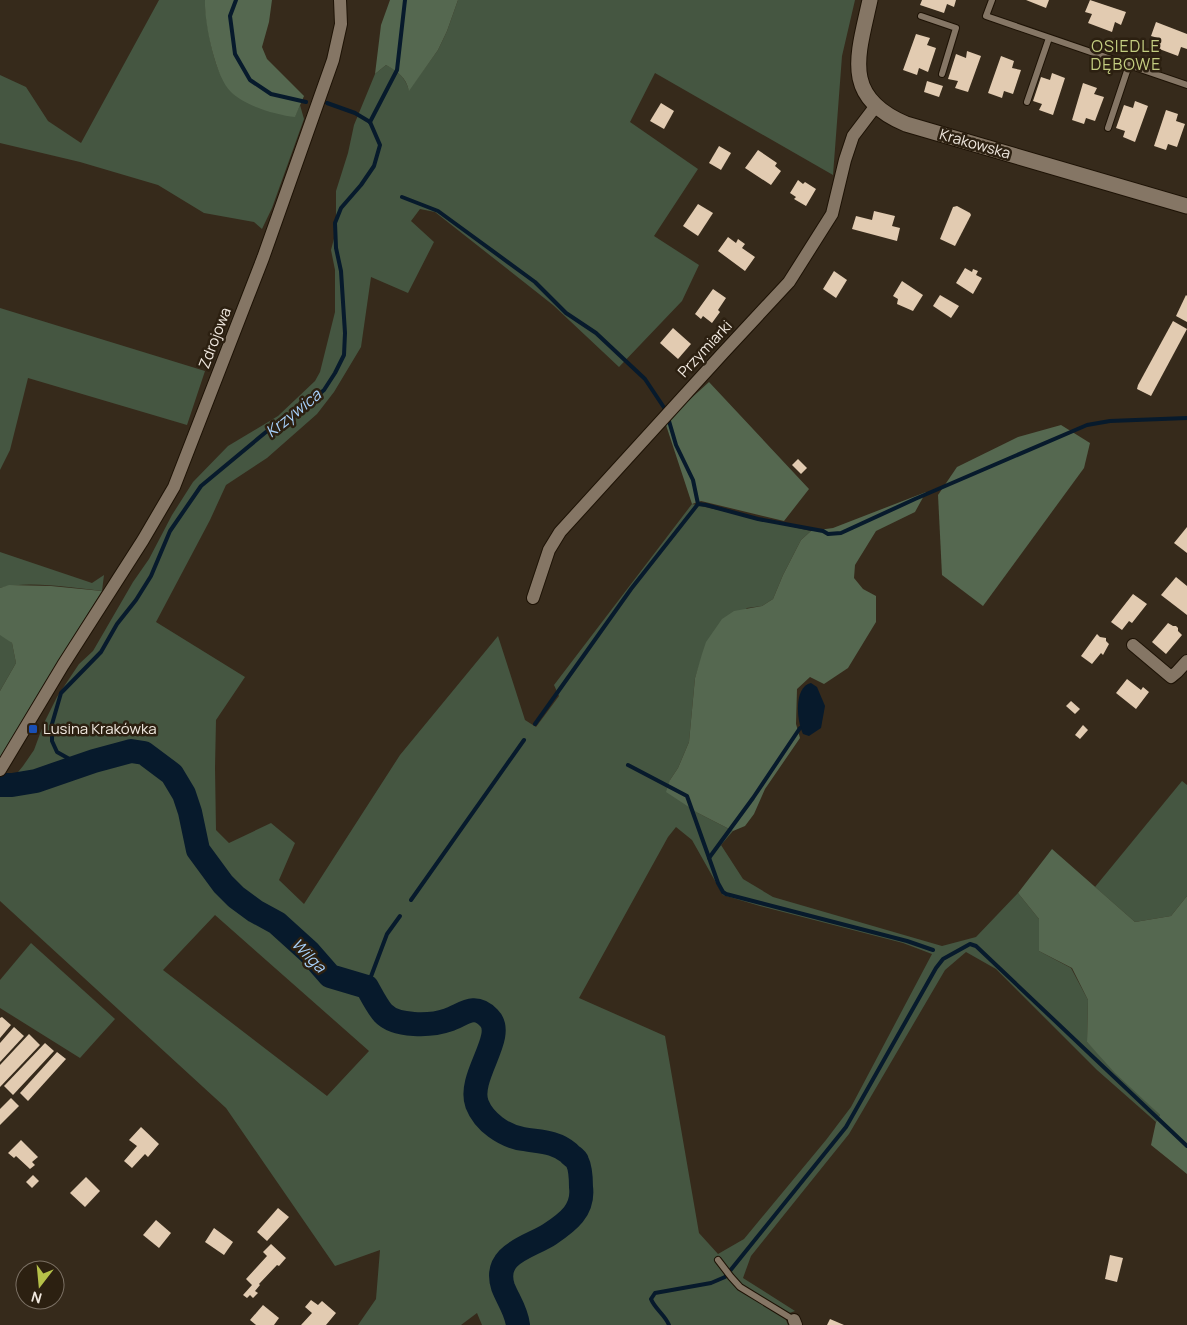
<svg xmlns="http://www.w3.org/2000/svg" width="1187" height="1325" viewBox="0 0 1187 1325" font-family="Manrope,sans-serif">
  <rect width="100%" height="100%" fill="#362a1b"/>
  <!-- green -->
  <g fill="#455641" fill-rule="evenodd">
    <path d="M159 0H205C205 16 213 68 224 79 228 83 235 87 240 90 259 104 271 114 295 116L300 105 304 119 272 208 262 229 254 222 204 213 158 185 80 162 0 143V75L26 87 48 121 81 143Z"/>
    <path d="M458 0H855L842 56 833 175 655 73 630 122 698 169 654 236 699 265 682 301 619 367 553 305 435 212 420 209 411 221 434 242 408 293 371 277 361 347 334 392 317 414 267 458 226 485 210 520 156 622 245 677 216 720 215 768 216 830 229 843 271 823 295 843 279 880 304 904 400 755 498 636 525 720 536 727 559 696 554 685 692 504 811 531 801 540 783 575 773 599 762 606 747 608 707 642 695 678 689 742 678 768 670 780 698 813 733 831 721 845 743 879 773 897 942 946 976 937 1018 893 1039 919V951L1071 968 1088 1000 1087 1042 1160 1115 1156 1122 1097 1070 996 969 966 952 945 970 849 1134 751 1256 743 1278 795 1311 784 1315 788 1325H482L477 1313 461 1325H358L376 1299 380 1250 335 1266 226 1108 0 901V794L23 766 34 750 44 723 57 697 79 664 93 651 133 582 149 559 172 515 193 482 228 446 278 416 315 381 320 372 335 312V270L331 250 336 231V191L348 153 354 125 375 74 386 65C398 71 405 77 409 90L438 50 447 31ZM676 827 692 840 723 895 760 906 903 943 932 954 851 1107 826 1140 744 1239 718 1254 699 1233 665 1036 579 998 668 837ZM215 915 369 1051 327 1096 163 970Z"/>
    <polygon points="0,308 205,371 187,425 28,378 10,450 0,470"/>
    <path d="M0 552 92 583 104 575 102 591C73 588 29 580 0 588Z"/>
    <polygon points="2,634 12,643 16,663 0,691 0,635"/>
    <polygon points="1182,781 1187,785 1187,896 1171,916 1135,922 1095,887"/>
    <polygon points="31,943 115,1019 80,1058 0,1008 0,980"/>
  </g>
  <!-- forest -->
  <g fill="#556850">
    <path d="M205 0H272L269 22 262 47 267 59 304 96 295 117C276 115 245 106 231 92 215 77 204 21 205 0Z"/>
    <path d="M390 0H458L447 31 438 50 409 91C406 77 398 72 386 65L375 74 381 25Z"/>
    <polygon points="709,382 809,489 784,521 701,501 692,504 665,422"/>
    <polygon points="1061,425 1090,443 1084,468 983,606 942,575 938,495 957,467 1018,437"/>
    <polygon points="926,492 915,512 876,531 855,565 854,578 863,589 876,596 876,622 848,668 824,684 810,677 797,689 796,724 800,738 765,789 754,814 745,826 733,831 698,813 666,792 670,780 678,768 689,742 695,678 702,654 706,642 722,619 734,611 762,606 773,599 783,575 801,540 811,531 833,528"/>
    <polygon points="9,585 51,586 102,591 50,674 0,757 0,691 16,663 12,643 0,635 0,588"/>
    <polygon points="1052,849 1135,922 1171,916 1187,896 1187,1174 1151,1145 1156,1122 1160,1115 1115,1073 1087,1042 1088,1000 1072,968 1039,951 1039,919 1018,893"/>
  </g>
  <!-- water -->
  <path fill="#071a2c" d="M811 683 817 687 825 706 821 728 809 736 803 734C797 722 793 687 811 683Z"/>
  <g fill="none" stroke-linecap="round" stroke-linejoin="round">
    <!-- stream -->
    <g stroke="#071a2c" stroke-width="4">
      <polyline points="236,0 230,16 235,54 250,80 271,94 306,102"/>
      <polyline points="327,103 355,113 370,122"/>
      <polyline points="370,122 397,70 405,0"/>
      <polyline points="402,197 438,211 535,282 566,313 596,333 645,379 665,409"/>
      <polyline points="698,504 706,505 758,519 823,531 828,534 841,533 915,499 1087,425 1110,421 1187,418"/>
      <polyline points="535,724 631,589 698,504 693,480 676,445 669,421"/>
      <polyline points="628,765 687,796 718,883 723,892 726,894 907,941 933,950"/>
      <polyline points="79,767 73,761 57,752 52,741 52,724 61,693 101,652 117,624 136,600 151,576 170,531 201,486 266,432 293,417 324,390 335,373 344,355 345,333 341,271 336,248 335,223 341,208 361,185 374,166 380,145 370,122"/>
      <polyline points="709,858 753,798 800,728"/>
      <polyline points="411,900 524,740"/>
      <polyline points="367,987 387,934 400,916"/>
      <path d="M669 1325C665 1315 655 1309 651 1299L655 1293 711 1283 725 1277 846 1127 936 968 943 959 970 944 976 946 1187 1146"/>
    </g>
    <!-- river -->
    <path stroke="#071a2c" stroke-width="24" d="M0 785H12L36 781 94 761 131 751 144 753 172 774 184 794 190 812 198 850 223 884 236 897 255 911 277 923 309 952 330 976 367 987C372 996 377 1006 383 1013 396 1027 431 1026 448 1020 463 1015 474 1002 489 1018 507 1036 467 1077 477 1104 484 1122 504 1136 523 1139 540 1142 555 1141 569 1153 571 1156 576 1158 577 1161 580 1167 581 1180 581 1187 584 1210 568 1222 550 1234 531 1247 492 1253 503 1287 508 1300 516 1310 518 1325"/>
  </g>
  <!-- building -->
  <g fill="#e2cbb1">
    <polygon points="922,0 956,0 954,7 947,4 944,13 920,5"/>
    <polygon points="1026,0 1049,0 1046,8"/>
    <polygon points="1090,0 1126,12 1121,25 1115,22 1112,32 1088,23 1092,14 1085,12"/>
    <polygon points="1156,22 1187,34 1187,49 1181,47 1178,56 1154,47 1158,38 1151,36"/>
    <polygon points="916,34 930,38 927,45 936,48 928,72 919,68 917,75 903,70"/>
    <polygon points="967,51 981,56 968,92 955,88 958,81 948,79 956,54 966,58"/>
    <polygon points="1001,56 1014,61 1012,68 1021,70 1013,94 1004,91 1002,98 988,93"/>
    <polygon points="1052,73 1065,78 1053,115 1039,110 1042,104 1033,101 1041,77 1050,80"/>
    <polygon points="927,81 943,86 939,97 924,92"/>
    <polygon points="1083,83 1097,88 1094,94 1104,97 1095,121 1086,118 1084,124 1072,120"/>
    <polygon points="1135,101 1148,106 1135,142 1123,137 1125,131 1116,128 1124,105 1133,108"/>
    <polygon points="661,103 674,111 664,129 650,121"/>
    <polygon points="1166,110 1178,114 1176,121 1185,124 1177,147 1168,144 1166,150 1154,146"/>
    <polygon points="719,146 731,153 721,170 709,163"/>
    <polygon points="758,150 777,163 775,166 781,171 771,185 745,168"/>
    <polygon points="798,180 803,184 805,182 816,189 806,206 794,199 796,197 790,193"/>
    <polygon points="698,204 713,213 698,236 683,226"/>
    <polygon points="957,206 970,213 971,215 955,246 940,239 953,207"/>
    <polygon points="874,211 895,216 892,226 900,228 897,241 852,229 856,216 872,220"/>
    <polygon points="728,237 736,243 738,239 745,244 742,248 755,257 745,271 718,251"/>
    <polygon points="965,268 972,272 973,269 978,271 976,275 982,278 973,294 956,283"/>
    <polygon points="834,271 847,280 836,298 823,289"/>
    <polygon points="902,281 923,295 913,311 897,304 898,299 893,296"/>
    <polygon points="713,289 726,298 718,310 720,312 712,323 703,316 701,319 695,314"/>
    <polygon points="940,295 959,306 951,318 933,306"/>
    <polygon points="1186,295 1187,296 1187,322 1176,316"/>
    <polygon points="1173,321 1187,329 1151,396 1137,389 1138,385"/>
    <polygon points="673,328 691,344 678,359 660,343"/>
    <polygon points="798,459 807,468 801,474 792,465"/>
    <polygon points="1187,527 1187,553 1174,543"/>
    <polygon points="1176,577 1187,586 1187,615 1161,595"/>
    <polygon points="1133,594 1147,604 1132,623 1129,621 1122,630 1111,622"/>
    <polygon points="1168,623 1173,626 1176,626 1178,628 1178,631 1182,635 1166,654 1152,642"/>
    <polygon points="1097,634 1100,637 1106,638 1106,641 1109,644 1103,655 1101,653 1092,664 1081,656"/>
    <polygon points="1127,679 1141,690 1143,687 1149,692 1136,709 1116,693"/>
    <polygon points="1071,701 1080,709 1075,714 1066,706"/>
    <polygon points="1083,725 1088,730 1080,739 1075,735"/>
    <polygon points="2,1017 11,1025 0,1038 0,1018"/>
    <polygon points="14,1027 24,1036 0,1062 0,1043"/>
    <polygon points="29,1034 40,1045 0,1087 0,1065"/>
    <polygon points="45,1043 54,1051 13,1095 4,1086"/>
    <polygon points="57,1052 66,1059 28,1101 20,1093"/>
    <polygon points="11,1098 19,1106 0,1125 0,1109"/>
    <polygon points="141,1127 159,1144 148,1157 145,1154 132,1168 124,1161 137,1146 129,1140"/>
    <polygon points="21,1140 38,1157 32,1162 35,1165 30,1169 16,1156 14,1158 8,1153"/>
    <polygon points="33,1175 39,1181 32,1188 26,1182"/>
    <polygon points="86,1177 100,1191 85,1207 70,1193"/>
    <polygon points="278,1208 289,1217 267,1241 257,1232"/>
    <polygon points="156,1220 171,1233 159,1248 143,1235"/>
    <polygon points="214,1228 233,1242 224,1255 205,1242"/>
    <polygon points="271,1244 286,1258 279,1266 277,1265 259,1284 260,1285 255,1291 258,1293 253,1298 250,1295 247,1298 243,1295 252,1285 246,1279 267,1256 263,1252"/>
    <polygon points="1110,1255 1123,1258 1117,1282 1105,1279"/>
    <polygon points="311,1300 318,1305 322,1301 336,1313 326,1325 301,1325 312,1313 305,1307"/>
    <polygon points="263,1305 279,1318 274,1325 256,1325 250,1320"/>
    <polygon points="830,1319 844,1325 827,1325"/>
  </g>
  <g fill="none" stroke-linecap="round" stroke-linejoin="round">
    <defs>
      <g id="lane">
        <polyline points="992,0 986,16 1187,85"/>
        <polyline points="921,16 956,28 942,74"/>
        <polyline points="1027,102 1049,38"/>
        <polyline points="1108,128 1129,65"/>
        <polyline points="718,1260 731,1277 740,1287 794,1320"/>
      </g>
      <g id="street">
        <polyline points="533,598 549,550 560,532 723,353 789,282 832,214 845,160 853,136 875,107"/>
        <polyline points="1133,645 1171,677 1177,672 1187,661"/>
        <polyline points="0,770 63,665 143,540 174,487 263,258 333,60 341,24 340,0"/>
        <polyline points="794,1320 796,1325"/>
      </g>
      <path id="secondary" d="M870 0C858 55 841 97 906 124L1187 206"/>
    </defs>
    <!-- lane casing -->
    <use href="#lane" stroke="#1d1205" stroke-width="8"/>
    <!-- street casing -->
    <use href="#street" stroke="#1d1205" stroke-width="14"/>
    <!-- secondary casing -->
    <use href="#secondary" stroke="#1d1205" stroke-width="17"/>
    <!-- lane -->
    <use href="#lane" stroke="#857665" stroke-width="6"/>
    <!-- street -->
    <use href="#street" stroke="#857665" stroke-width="12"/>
    <!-- secondary -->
    <use href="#secondary" stroke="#857665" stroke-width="15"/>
  </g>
  <!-- markers -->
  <rect fill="#1a4fb4" stroke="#2c2011" stroke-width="2" x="28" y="724" width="10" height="10" rx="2.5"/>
  <g text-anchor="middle" stroke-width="5" stroke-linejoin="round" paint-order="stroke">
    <!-- street labels -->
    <g font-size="15" fill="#f1e9e0" stroke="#2c2011">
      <text transform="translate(975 144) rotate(16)" y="5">Krakowska</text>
      <text transform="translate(215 338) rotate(-69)" y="5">Zdrojowa</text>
      <text transform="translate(705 349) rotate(-47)" y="5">Przymiarki</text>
    </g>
    <!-- poi labels -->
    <g font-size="15" fill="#f1e9e0" stroke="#2c2011" text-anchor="start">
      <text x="43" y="734">Lusina Krakówka</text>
    </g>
    <!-- neighbourhood labels -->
    <g font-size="16" letter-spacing="1" fill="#c4ce81" stroke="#2c2011">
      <text x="1126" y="52">OSIEDLE<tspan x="1126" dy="18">DĘBOWE</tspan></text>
    </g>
    <!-- water labels -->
    <g font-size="16" font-style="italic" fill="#a8d1fb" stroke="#2c2011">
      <text transform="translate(293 413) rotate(-39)" y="6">Krzywica</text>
      <text transform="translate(309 955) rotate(45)" y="6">Wilga</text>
    </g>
  </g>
  <!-- north arrow -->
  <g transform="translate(40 1285) rotate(196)"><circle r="24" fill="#2c2011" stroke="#7b7064"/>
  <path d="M0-4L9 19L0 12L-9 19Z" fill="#b6c149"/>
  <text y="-8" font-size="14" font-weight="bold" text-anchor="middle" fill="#f1e9e0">N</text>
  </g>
</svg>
